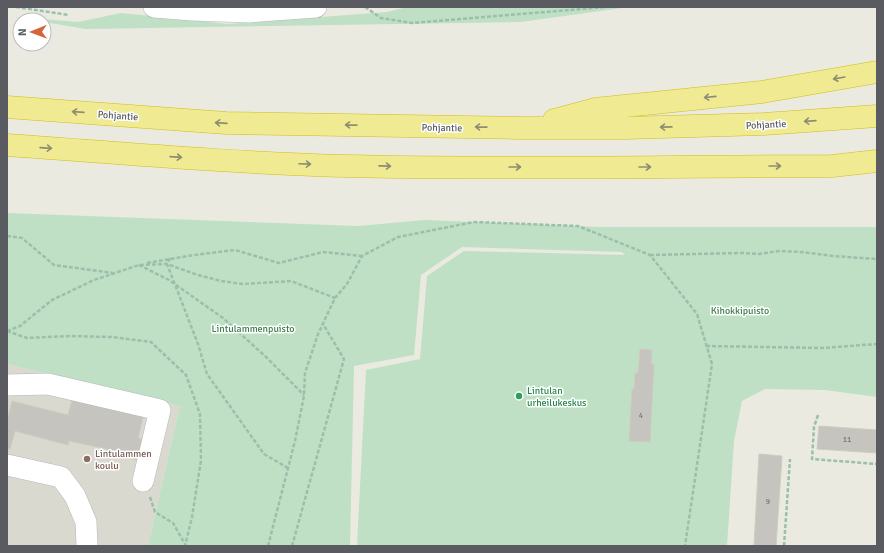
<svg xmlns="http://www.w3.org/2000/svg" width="884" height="553" viewBox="0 0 884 553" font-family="Signika,sans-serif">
  <rect width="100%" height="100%" fill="#eaeae0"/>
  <!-- education -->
  <polygon fill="#dad9cf" points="7,364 180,406 148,546 7,546"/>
  <!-- green -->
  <g fill="#bfe0c5">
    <polygon points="407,7 629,7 521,22 86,29 44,22 44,20 30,20 15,17 78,22 121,13 228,24 387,12"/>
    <polygon points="7,213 358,226 425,220 599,227 877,227 877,397 825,390 765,389 742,401 734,441 727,546 357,546 366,370 420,359 427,276 464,251 625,255 622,252 462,247 421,275 414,355 354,366 350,546 148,546 180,406 7,364"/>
  </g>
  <!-- building -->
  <g fill="#c6c4be" stroke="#ceccc0">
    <polygon points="640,349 652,350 651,364 654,364 650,442 629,441 632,389 634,389 635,373 638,373"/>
    <polygon points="72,400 143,417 138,438 142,439 137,460 106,452 107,449 69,441 68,445 15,431 10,449 7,448 7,421 12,401 68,415"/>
    <polygon points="819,426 877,430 877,453 817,449"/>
    <polygon points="759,454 782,456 776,546 754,546"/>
  </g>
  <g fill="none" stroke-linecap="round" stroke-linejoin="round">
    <defs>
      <g id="minor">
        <polyline points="154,7 192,10 248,12 316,7"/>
        <polyline points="7,385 48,384 160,410 143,481"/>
        <polyline points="7,465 61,477 75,496 86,522 87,546"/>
      </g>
      <g id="highway">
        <polyline points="7,107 226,123 520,128 625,128 764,124 877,116"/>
        <polyline points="554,120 595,109 762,92 877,72"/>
        <path d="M7 145C120 153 233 163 346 166 508 170 670 166 832 166L877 161"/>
      </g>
    </defs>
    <!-- minor casing -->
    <use href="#minor" stroke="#b6b7bc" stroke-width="22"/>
    <!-- highway casing -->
    <use href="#highway" stroke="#d2bc18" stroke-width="23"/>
    <!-- path -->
    <g stroke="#9ac0ac" stroke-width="2.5" stroke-dasharray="4 2" stroke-linecap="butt">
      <polyline points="16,7 69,15"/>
      <polyline points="365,7 381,18 412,23 606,7"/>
      <polyline points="7,236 22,238 54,265 113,273"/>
      <polyline points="650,255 742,253 759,254 779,251 801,252 833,256 877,259"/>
      <polyline points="170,258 167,264 198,344 207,374 264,454 288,468"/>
      <polyline points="147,263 194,255 235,250 279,263 323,252 362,256"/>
      <polyline points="139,265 169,280 223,318 265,356 304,395"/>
      <polyline points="7,331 27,338 70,336 111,337 151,342 186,375 200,414 201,460 192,517 185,546"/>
      <polyline points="7,331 20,326 52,300 94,280 139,265 167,264 198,275 221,281 243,284 291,281 335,298"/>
      <polyline points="706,346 822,348 877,344"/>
      <polyline points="818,415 814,427 812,459 877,464"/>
      <polyline points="150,497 155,512 173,523 185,544"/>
      <polyline points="268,546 295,441 304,396 305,373 318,334 335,298 347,284 362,256 398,237 474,222 578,226 650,255 697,314 712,364 685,546"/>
      <polyline points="292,546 344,359 323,324"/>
      <polyline points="784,546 790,459"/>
    </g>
    <!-- minor -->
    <use href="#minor" stroke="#fff" stroke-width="21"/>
    <!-- highway -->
    <use href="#highway" stroke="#f0eb92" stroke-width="22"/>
  </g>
  <!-- one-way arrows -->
  <defs><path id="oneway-shaft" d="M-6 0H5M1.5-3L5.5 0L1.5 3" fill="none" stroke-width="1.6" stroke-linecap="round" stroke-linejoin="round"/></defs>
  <g stroke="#8e8d72">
    <use href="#oneway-shaft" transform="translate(839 78) rotate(170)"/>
    <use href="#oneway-shaft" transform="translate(710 97) rotate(174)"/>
    <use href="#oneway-shaft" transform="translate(78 112) rotate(-176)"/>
    <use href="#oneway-shaft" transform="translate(810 121) rotate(176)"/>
    <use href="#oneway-shaft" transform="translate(221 123) rotate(-176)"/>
    <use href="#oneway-shaft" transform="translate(351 125) rotate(-179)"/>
    <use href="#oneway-shaft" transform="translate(481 127) rotate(-179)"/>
    <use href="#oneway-shaft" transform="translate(666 127) rotate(179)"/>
    <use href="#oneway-shaft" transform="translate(46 148) rotate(4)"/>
    <use href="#oneway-shaft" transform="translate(176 157) rotate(4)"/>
    <use href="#oneway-shaft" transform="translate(305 164) rotate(2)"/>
    <use href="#oneway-shaft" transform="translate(385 166) rotate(1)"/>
    <use href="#oneway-shaft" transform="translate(775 166)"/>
    <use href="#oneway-shaft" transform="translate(515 167)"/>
    <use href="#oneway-shaft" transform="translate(645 167)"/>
  </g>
  <!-- markers -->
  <circle fill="#2e9e5b" stroke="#fff" stroke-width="1.5" cx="519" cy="396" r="4"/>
  <circle fill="#8d6e63" stroke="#fff" stroke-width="1.5" cx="87" cy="459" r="4"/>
  <g text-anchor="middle" stroke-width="3" stroke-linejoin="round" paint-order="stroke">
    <!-- number labels -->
    <g font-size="8" fill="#747578">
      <text x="641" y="418">4</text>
      <text x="847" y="442">11</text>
      <text x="768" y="504">9</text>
    </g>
    <!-- street labels -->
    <g font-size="10" fill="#595b60" stroke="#fff">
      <text transform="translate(118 115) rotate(4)" y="4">Pohjantie</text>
      <text transform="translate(766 124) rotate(-3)" y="4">Pohjantie</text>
      <text transform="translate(442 127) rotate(1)" y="4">Pohjantie</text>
    </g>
    <!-- park labels -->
    <g font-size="10" fill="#3c7c4c" stroke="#fff">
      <text x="740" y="314">Kihokkipuisto</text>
      <text x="253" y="332">Lintulammenpuisto</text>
    </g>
    <!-- leisure labels -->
    <g font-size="10" fill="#27864d" stroke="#fff" text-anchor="start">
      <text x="527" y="394">Lintulan<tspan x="527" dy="12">urheilukeskus</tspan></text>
    </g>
    <!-- education labels -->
    <g font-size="10" fill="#785e54" stroke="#fff" text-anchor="start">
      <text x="95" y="457">Lintulammen<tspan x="95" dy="12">koulu</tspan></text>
    </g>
  </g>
  <!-- border -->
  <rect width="884" height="553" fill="none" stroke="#595b60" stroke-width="16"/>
  <!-- north arrow -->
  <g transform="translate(32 32) rotate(269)"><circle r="19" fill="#ffffff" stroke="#bdbdbf"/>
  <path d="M0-3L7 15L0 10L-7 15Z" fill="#d5663c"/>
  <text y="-6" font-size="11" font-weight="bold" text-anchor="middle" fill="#595b60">N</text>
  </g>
</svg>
